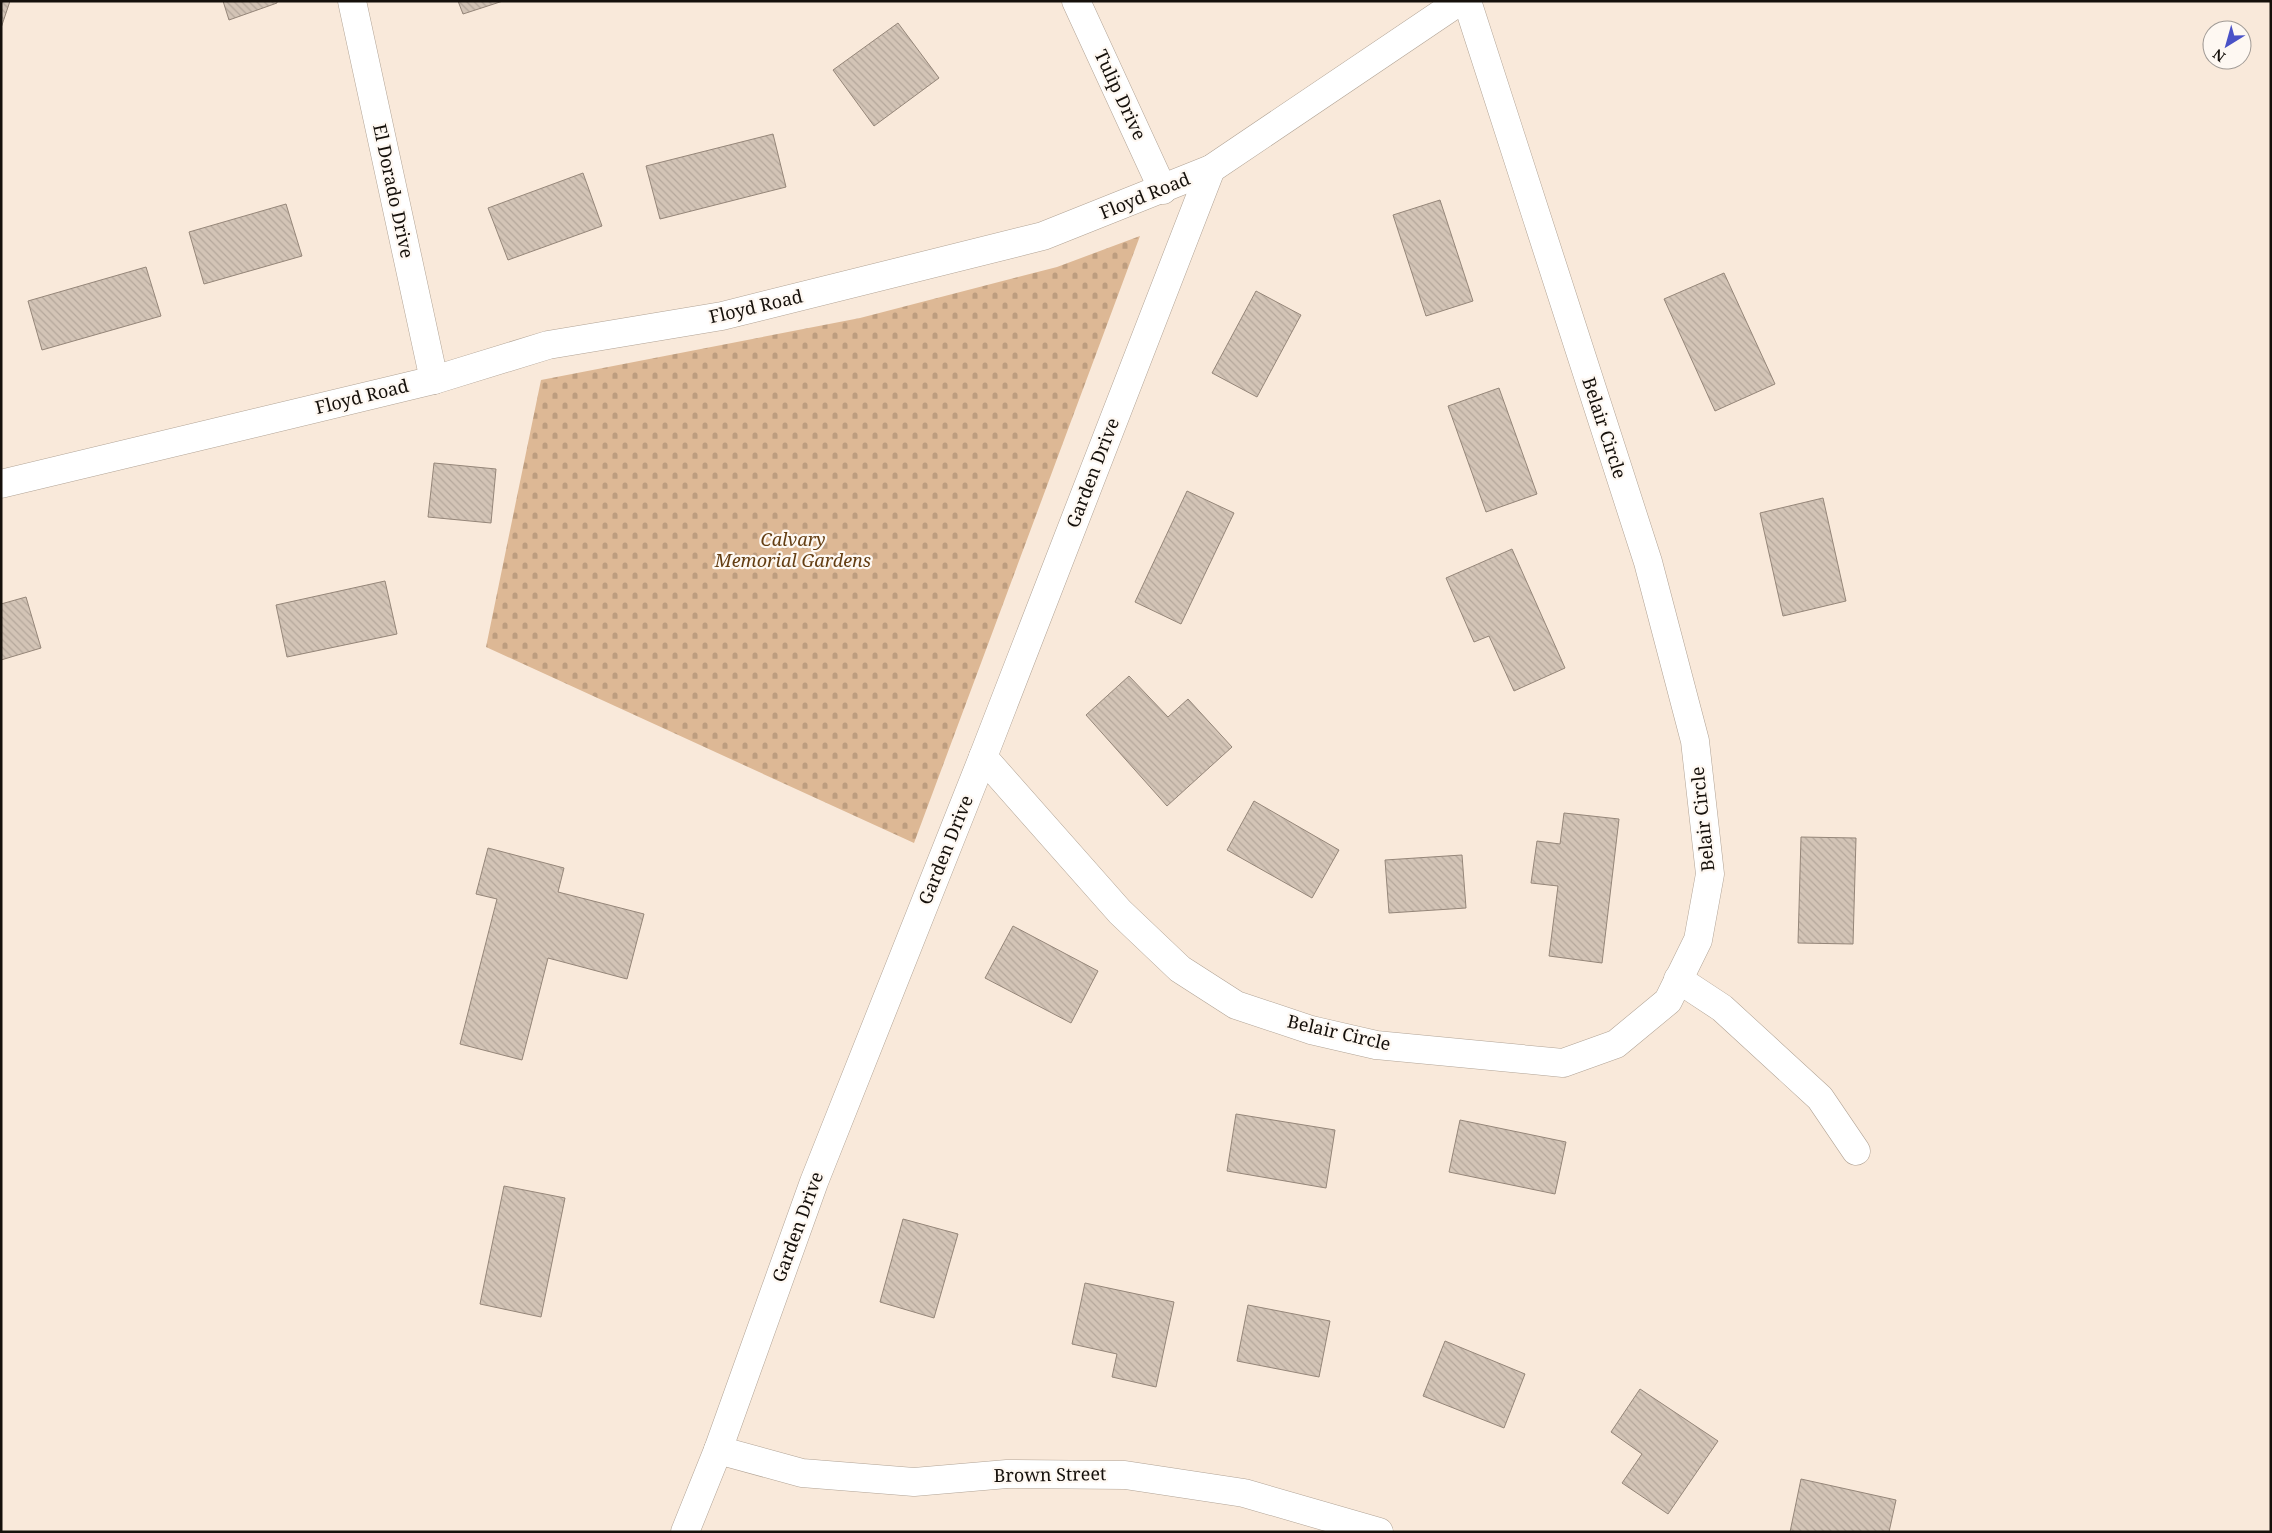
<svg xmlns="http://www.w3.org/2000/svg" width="2272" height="1533" viewBox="0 0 2272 1533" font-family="'Noto Serif',serif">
  <defs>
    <pattern id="cemetery-stones" width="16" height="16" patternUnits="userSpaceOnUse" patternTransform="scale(1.25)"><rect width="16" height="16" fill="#ddb895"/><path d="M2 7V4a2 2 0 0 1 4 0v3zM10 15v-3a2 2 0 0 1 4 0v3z" fill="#bd9d7f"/></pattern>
    <pattern id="building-back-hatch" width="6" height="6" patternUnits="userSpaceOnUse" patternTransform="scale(1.25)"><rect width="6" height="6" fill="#d3c4b6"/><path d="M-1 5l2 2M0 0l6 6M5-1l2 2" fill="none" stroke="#b4a79b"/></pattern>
  </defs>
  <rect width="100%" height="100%" fill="#f9e9da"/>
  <!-- cemetery -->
  <polygon fill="url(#cemetery-stones)" points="1140,236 914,843 486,647 541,380 860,318 1057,267"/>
  <!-- building -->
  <g fill="url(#building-back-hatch)" stroke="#958679">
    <polygon points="1,1 10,1 1,28"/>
    <polygon points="223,1 277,1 277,3 229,20"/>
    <polygon points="458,1 503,1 463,14"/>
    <polygon points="898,23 939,78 874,126 833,70"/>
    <polygon points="773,134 786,187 660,219 646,166"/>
    <polygon points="583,173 602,226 508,260 488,208"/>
    <polygon points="1440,200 1473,301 1426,316 1393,215"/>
    <polygon points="286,204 302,256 204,284 189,232"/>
    <polygon points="146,267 161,316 42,350 28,301"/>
    <polygon points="1724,273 1775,384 1715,411 1664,299"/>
    <polygon points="1256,291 1301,315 1257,397 1212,373"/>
    <polygon points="1499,388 1537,494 1486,512 1448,406"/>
    <polygon points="434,463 496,469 491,523 428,517"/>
    <polygon points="1187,491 1234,513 1181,624 1135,602"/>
    <polygon points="1823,498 1846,601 1783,616 1760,513"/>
    <polygon points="1512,549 1565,668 1514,691 1489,636 1474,642 1446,578"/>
    <polygon points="385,581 397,634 287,657 276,605"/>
    <polygon points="26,597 41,648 1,660 1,604"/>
    <polygon points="1129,676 1168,717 1188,699 1232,747 1167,806 1086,715"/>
    <polygon points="1254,801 1339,850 1312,898 1227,850"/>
    <polygon points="1564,813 1619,819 1602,963 1549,956 1558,886 1531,883 1537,841 1560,844"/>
    <polygon points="1801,837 1856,838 1853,944 1798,943"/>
    <polygon points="488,848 564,868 558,892 644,914 627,979 548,958 522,1060 460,1044 497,899 476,894"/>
    <polygon points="1462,855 1466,908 1389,913 1385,860"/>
    <polygon points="1013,926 1098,971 1071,1023 985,978"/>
    <polygon points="1236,1114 1335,1130 1326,1188 1227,1171"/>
    <polygon points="1460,1120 1566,1142 1555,1194 1449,1172"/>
    <polygon points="504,1186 565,1198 541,1317 480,1304"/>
    <polygon points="903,1219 958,1234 934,1318 880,1302"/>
    <polygon points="1085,1283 1174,1302 1156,1387 1112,1377 1117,1354 1072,1344"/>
    <polygon points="1248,1305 1330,1321 1319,1377 1237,1361"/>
    <polygon points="1445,1341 1525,1374 1504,1428 1423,1396"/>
    <polygon points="1640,1389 1718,1441 1668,1514 1622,1483 1642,1454 1611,1432"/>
    <polygon points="1801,1479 1896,1500 1889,1532 1790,1532"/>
  </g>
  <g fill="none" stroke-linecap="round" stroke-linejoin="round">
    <defs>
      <g id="minor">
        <polyline points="352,1 434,380"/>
        <polyline points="1076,1 1163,190"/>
        <polyline points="1,484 434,380 548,345 722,316 1043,236 1211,169 1460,1"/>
        <polyline points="983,757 1120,912 1180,969 1236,1005 1311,1030 1376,1045 1563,1063 1616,1044 1668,1001 1698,940 1710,874 1695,741 1648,562 1467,1"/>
        <polyline points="1678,979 1722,1008 1820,1098 1856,1151"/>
        <polyline points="718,1450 802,1473 914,1482 1007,1474 1125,1475 1244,1493 1379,1532"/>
        <polyline points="685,1532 718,1450 814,1182 983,757 1211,169"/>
      </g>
    </defs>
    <!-- minor casing -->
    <use href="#minor" stroke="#b1a395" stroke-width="29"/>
    <!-- minor -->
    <use href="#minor" stroke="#fff" stroke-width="28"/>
  </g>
  <g text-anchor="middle" stroke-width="4.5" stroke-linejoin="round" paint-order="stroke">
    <!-- street labels -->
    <g font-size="18" fill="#15100b" stroke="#fef8f2">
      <text transform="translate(1120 95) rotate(65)" y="6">Tulip Drive</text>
      <text transform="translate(393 191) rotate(78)" y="6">El Dorado Drive</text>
      <text transform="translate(1145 196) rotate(-22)" y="6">Floyd Road</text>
      <text transform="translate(756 307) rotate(-13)" y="6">Floyd Road</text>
      <text transform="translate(362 397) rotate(-14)" y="6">Floyd Road</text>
      <text transform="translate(1604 428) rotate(72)" y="6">Belair Circle</text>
      <text transform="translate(1093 473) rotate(-69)" y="6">Garden Drive</text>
      <text transform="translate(1703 819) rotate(-96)" y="6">Belair Circle</text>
      <text transform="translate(946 850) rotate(-68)" y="6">Garden Drive</text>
      <text transform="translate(1339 1033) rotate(13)" y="6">Belair Circle</text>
      <text transform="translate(798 1227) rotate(-70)" y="6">Garden Drive</text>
      <text transform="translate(1050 1475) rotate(-1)" y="6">Brown Street</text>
    </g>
    <!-- park labels -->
    <g font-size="18" font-style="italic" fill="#633d12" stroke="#fef8f2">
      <text x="793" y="546">Calvary<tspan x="793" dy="21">Memorial Gardens</tspan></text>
    </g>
  </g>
  <!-- border -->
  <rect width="2272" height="1533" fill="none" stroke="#15100b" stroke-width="5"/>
  <!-- north arrow -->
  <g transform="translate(2227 45) rotate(217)"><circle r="24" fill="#fef8f2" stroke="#a19b96"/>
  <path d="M0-4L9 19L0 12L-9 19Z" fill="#4a52c7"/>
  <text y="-8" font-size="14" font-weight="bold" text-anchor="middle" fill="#15100b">N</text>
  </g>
</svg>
